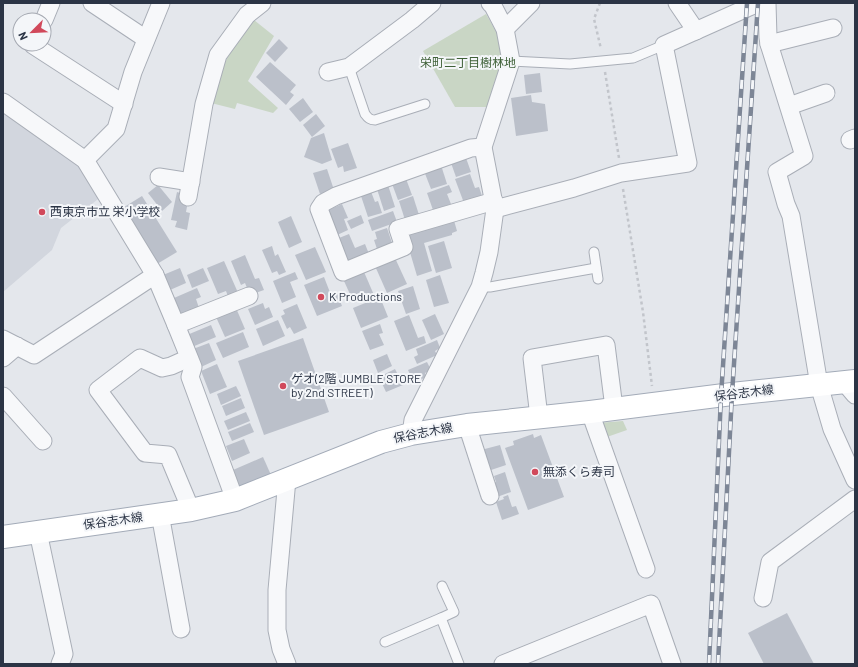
<svg xmlns="http://www.w3.org/2000/svg" width="858" height="667" viewBox="0 0 858 667" font-family="Barlow,'Noto Sans JP',sans-serif">
  <rect width="100%" height="100%" fill="#e4e7ec"/>
  <!-- built -->
  <polygon fill="#d2d6de" points="3,109 79,165 102,196 61,228 52,250 3,292"/>
  <!-- green -->
  <g fill="#c9d6c5">
    <polygon points="486,14 498,35 504,59 488,107 455,107 423,51"/>
    <polygon points="254,20 274,36 248,81 278,108 273,113 237,103 235,109 211,103 222,68 232,49"/>
    <polygon points="623,421 627,430 604,438 598,423"/>
  </g>
  <!-- building -->
  <g fill="#bbc0ca">
    <polygon points="279,39 288,48 275,62 266,53"/>
    <polygon points="270,62 296,85 290,92 294,95 286,105 256,77"/>
    <polygon points="540,73 542,92 526,94 524,75"/>
    <polygon points="531,95 532,102 545,104 548,131 516,136 511,98"/>
    <polygon points="303,98 313,112 300,122 289,109"/>
    <polygon points="316,114 325,126 312,137 303,125"/>
    <polygon points="324,133 332,160 322,164 304,157 311,138"/>
    <polygon points="348,143 357,168 344,172 343,166 338,168 331,149"/>
    <polygon points="466,158 471,172 456,177 451,163"/>
    <polygon points="441,165 447,184 431,189 424,171"/>
    <polygon points="327,169 334,190 320,194 313,173"/>
    <polygon points="470,174 475,188 479,187 482,196 464,203 455,179"/>
    <polygon points="405,176 412,195 398,200 391,181"/>
    <polygon points="158,185 172,202 162,211 148,193"/>
    <polygon points="388,185 395,207 384,211 377,189"/>
    <polygon points="449,185 452,192 447,194 451,204 433,210 427,193"/>
    <polygon points="370,189 375,202 378,201 382,213 368,217 360,193"/>
    <polygon points="177,192 180,193 179,200 188,201 186,212 190,213 187,230 175,227 177,221 171,220"/>
    <polygon points="142,196 177,252 157,264 121,209"/>
    <polygon points="413,196 419,215 405,220 399,201"/>
    <polygon points="342,204 348,218 344,219 348,230 335,236 328,210"/>
    <polygon points="393,211 397,222 372,231 368,220"/>
    <polygon points="361,215 364,223 351,229 347,221"/>
    <polygon points="291,216 302,242 289,248 278,222"/>
    <polygon points="453,217 457,231 452,233 452,235 424,243 432,271 417,276 404,232"/>
    <polygon points="387,228 393,246 378,252 374,240 377,239 375,232"/>
    <polygon points="349,234 355,248 365,244 369,254 348,263 337,249 343,246 339,238"/>
    <polygon points="444,241 452,268 436,273 428,246"/>
    <polygon points="272,246 275,256 278,254 286,272 279,275 277,271 272,273 262,250"/>
    <polygon points="315,247 326,272 306,280 295,255"/>
    <polygon points="245,255 255,279 259,278 264,290 250,295 245,283 241,285 231,261"/>
    <polygon points="395,258 407,284 387,293 375,266"/>
    <polygon points="224,261 239,295 229,299 226,291 218,294 207,268"/>
    <polygon points="180,268 186,283 170,290 163,275"/>
    <polygon points="203,268 209,281 192,288 187,275"/>
    <polygon points="295,272 298,279 290,282 296,297 282,303 273,281"/>
    <polygon points="364,272 374,295 354,303 344,281"/>
    <polygon points="440,275 449,303 434,307 426,280"/>
    <polygon points="324,277 331,295 337,293 342,306 317,316 304,285"/>
    <polygon points="413,286 420,309 406,314 398,291"/>
    <polygon points="197,288 201,297 196,299 200,311 183,318 174,298"/>
    <polygon points="380,297 388,317 361,328 353,308"/>
    <polygon points="263,303 265,309 269,307 273,317 255,325 248,309"/>
    <polygon points="297,304 307,328 294,334 290,327 287,329 281,316 285,314 283,310"/>
    <polygon points="236,308 245,329 225,337 216,317"/>
    <polygon points="435,314 444,334 431,340 422,320"/>
    <polygon points="409,315 418,338 424,336 426,343 406,351 394,321"/>
    <polygon points="278,320 285,336 263,346 256,329"/>
    <polygon points="380,324 383,333 379,334 384,345 370,350 362,331"/>
    <polygon points="211,325 216,337 192,347 187,335"/>
    <polygon points="243,332 249,347 223,358 216,343"/>
    <polygon points="303,338 329,412 264,435 238,361"/>
    <polygon points="437,340 440,348 435,351 437,355 417,364 414,357 418,355 416,349"/>
    <polygon points="209,343 216,360 201,367 193,349"/>
    <polygon points="387,354 392,366 378,373 373,360"/>
    <polygon points="427,362 431,370 425,373 426,377 414,383 408,370"/>
    <polygon points="217,364 227,387 210,394 201,371"/>
    <polygon points="395,369 403,385 386,392 379,377"/>
    <polygon points="236,386 241,396 221,405 217,394"/>
    <polygon points="241,398 245,408 226,416 222,406"/>
    <polygon points="246,412 250,421 228,430 224,421"/>
    <polygon points="250,423 254,432 232,441 228,432"/>
    <polygon points="533,434 534,438 541,435 564,497 528,510 505,448 514,445 513,441"/>
    <polygon points="244,439 250,453 232,461 226,446"/>
    <polygon points="500,445 506,465 488,471 481,450"/>
    <polygon points="263,457 271,475 240,488 233,470"/>
    <polygon points="505,472 511,492 497,497 492,483 496,482 494,476"/>
    <polygon points="508,495 512,507 516,506 519,514 502,520 496,502 504,499 503,497"/>
    <polygon points="787,613 814,664 764,664 748,633"/>
  </g>
  <g fill="none" stroke-linecap="round" stroke-linejoin="round">
    <defs>
      <g id="lane">
        <polyline points="511,61 570,64 633,58 664,45"/>
        <path d="M349 67 365 114C368 118 370 120 375 120L425 104"/>
        <polyline points="594,252 598,279"/>
        <polyline points="480,287 490,287 596,268"/>
        <polyline points="441,618 454,612 442,586"/>
        <polyline points="385,642 441,618 459,664"/>
      </g>
      <g id="street">
        <polyline points="92,3 146,39"/>
        <polyline points="677,3 696,31"/>
        <polyline points="767,3 768,37 769,44 804,156 777,172 786,204 791,216 819,385 832,429 855,480"/>
        <polyline points="44,20 51,3"/>
        <polyline points="505,29 531,3"/>
        <polyline points="34,44 33,45 124,104"/>
        <polyline points="769,44 833,28"/>
        <polyline points="328,72 349,67 412,20 432,3"/>
        <polyline points="3,102 85,160 155,275 176,325 193,367 190,377 235,500"/>
        <polyline points="789,106 826,93"/>
        <polyline points="850,140 855,138"/>
        <polyline points="483,147 471,148 336,196 323,203 319,209 343,272 404,247 398,229 494,201"/>
        <polyline points="85,160 116,129 133,72 161,3"/>
        <polyline points="159,177 191,182"/>
        <polyline points="188,197 204,104 218,55 247,15 262,3"/>
        <polyline points="495,209 574,188 621,173 688,163 664,45 747,8 759,3"/>
        <polyline points="176,325 249,296"/>
        <polyline points="3,339 34,355 155,275"/>
        <polyline points="3,358 17,346"/>
        <polyline points="189,358 171,366 162,368 140,358 98,390 145,453 168,455 191,510"/>
        <polyline points="844,382 855,395"/>
        <polyline points="3,396 43,441"/>
        <polyline points="590,412 646,569"/>
        <polyline points="539,417 532,358 606,345 614,408"/>
        <polyline points="467,425 490,496"/>
        <polyline points="411,434 413,420 480,287 484,273 489,252 495,209 483,147 511,61 505,29 493,6 490,3"/>
        <polyline points="160,514 181,629"/>
        <polyline points="38,532 64,654 60,664"/>
        <polyline points="763,598 770,562 855,499"/>
        <polyline points="287,664 281,649 277,630 277,590 287,479"/>
        <polyline points="503,664 651,604 672,664"/>
      </g>
      <polyline id="primary" points="3,537 191,510 235,500 381,442 411,434 467,425 590,412 732,394 855,381"/>
    </defs>
    <!-- lane casing -->
    <use href="#lane" stroke="#a9aeb7" stroke-width="11"/>
    <!-- street casing -->
    <use href="#street" stroke="#a9aeb7" stroke-width="19"/>
    <!-- primary casing -->
    <use href="#primary" stroke="#a3abb8" stroke-width="24"/>
    <!-- path -->
    <g stroke="#c2c5cb" stroke-width="2.5" stroke-dasharray="3 3" stroke-linecap="butt">
      <polyline points="600,3 594,19 601,49"/>
      <polyline points="605,72 619,158"/>
      <polyline points="623,189 643,312 652,386"/>
    </g>
    <!-- lane -->
    <use href="#lane" stroke="#f7f8fa" stroke-width="9"/>
    <!-- street -->
    <use href="#street" stroke="#f7f8fa" stroke-width="17"/>
    <!-- primary -->
    <use href="#primary" stroke="#fff" stroke-width="22"/>
    <defs>
      <g id="rail">
        <polyline points="709,664 721,396 747,3"/>
        <polyline points="718,664 732,394 758,3"/>
      </g>
    </defs>
    <!-- rail casing -->
    <use href="#rail" stroke="#7d8696" stroke-width="4.5"/>
    <!-- rail -->
    <use href="#rail" stroke="#f4f6f9" stroke-width="3" stroke-dasharray="9" stroke-linecap="butt"/>
  </g>
  <!-- markers -->
  <g fill="#d1495b" stroke="#f4f6f9" stroke-width="1.5">
    <circle cx="42" cy="212" r="4"/>
    <circle cx="321" cy="297" r="4"/>
    <circle cx="283" cy="386" r="4"/>
    <circle cx="535" cy="472" r="4"/>
  </g>
  <g text-anchor="middle" stroke-width="4" stroke-linejoin="round" paint-order="stroke">
    <!-- park labels -->
    <g font-size="12" fill="#3f6138" stroke="#f4f6f9">
      <text x="468" y="67">栄町二丁目樹林地</text>
    </g>
    <!-- poi labels -->
    <g font-size="12" fill="#2b3445" stroke="#f4f6f9" text-anchor="start">
      <text x="50" y="216">西東京市立 栄小学校</text>
      <text x="329" y="301">K Productions</text>
      <text x="291" y="383">ゲオ(2階 JUMBLE STORE<tspan x="291" dy="14">by 2nd STREET)</tspan></text>
      <text x="543" y="476">無添くら寿司</text>
    </g>
    <!-- street labels -->
    <g font-size="12" fill="#2b3445" stroke="#f4f6f9">
      <text transform="translate(744 393) rotate(-7)" y="4">保谷志木線</text>
      <text transform="translate(423 433) rotate(-11)" y="4">保谷志木線</text>
      <text transform="translate(113 521) rotate(-8)" y="4">保谷志木線</text>
    </g>
  </g>
  <!-- border -->
  <rect width="858" height="667" fill="none" stroke="#2b3445" stroke-width="8"/>
  <!-- north arrow -->
  <g transform="translate(32 32) rotate(246)"><circle r="19" fill="#f4f6f9" stroke="#a4a8b1"/>
  <path d="M0-3L7 15L0 10L-7 15Z" fill="#d1495b"/>
  <text y="-6" font-size="11" font-weight="bold" text-anchor="middle" fill="#2b3445">N</text>
  </g>
</svg>
